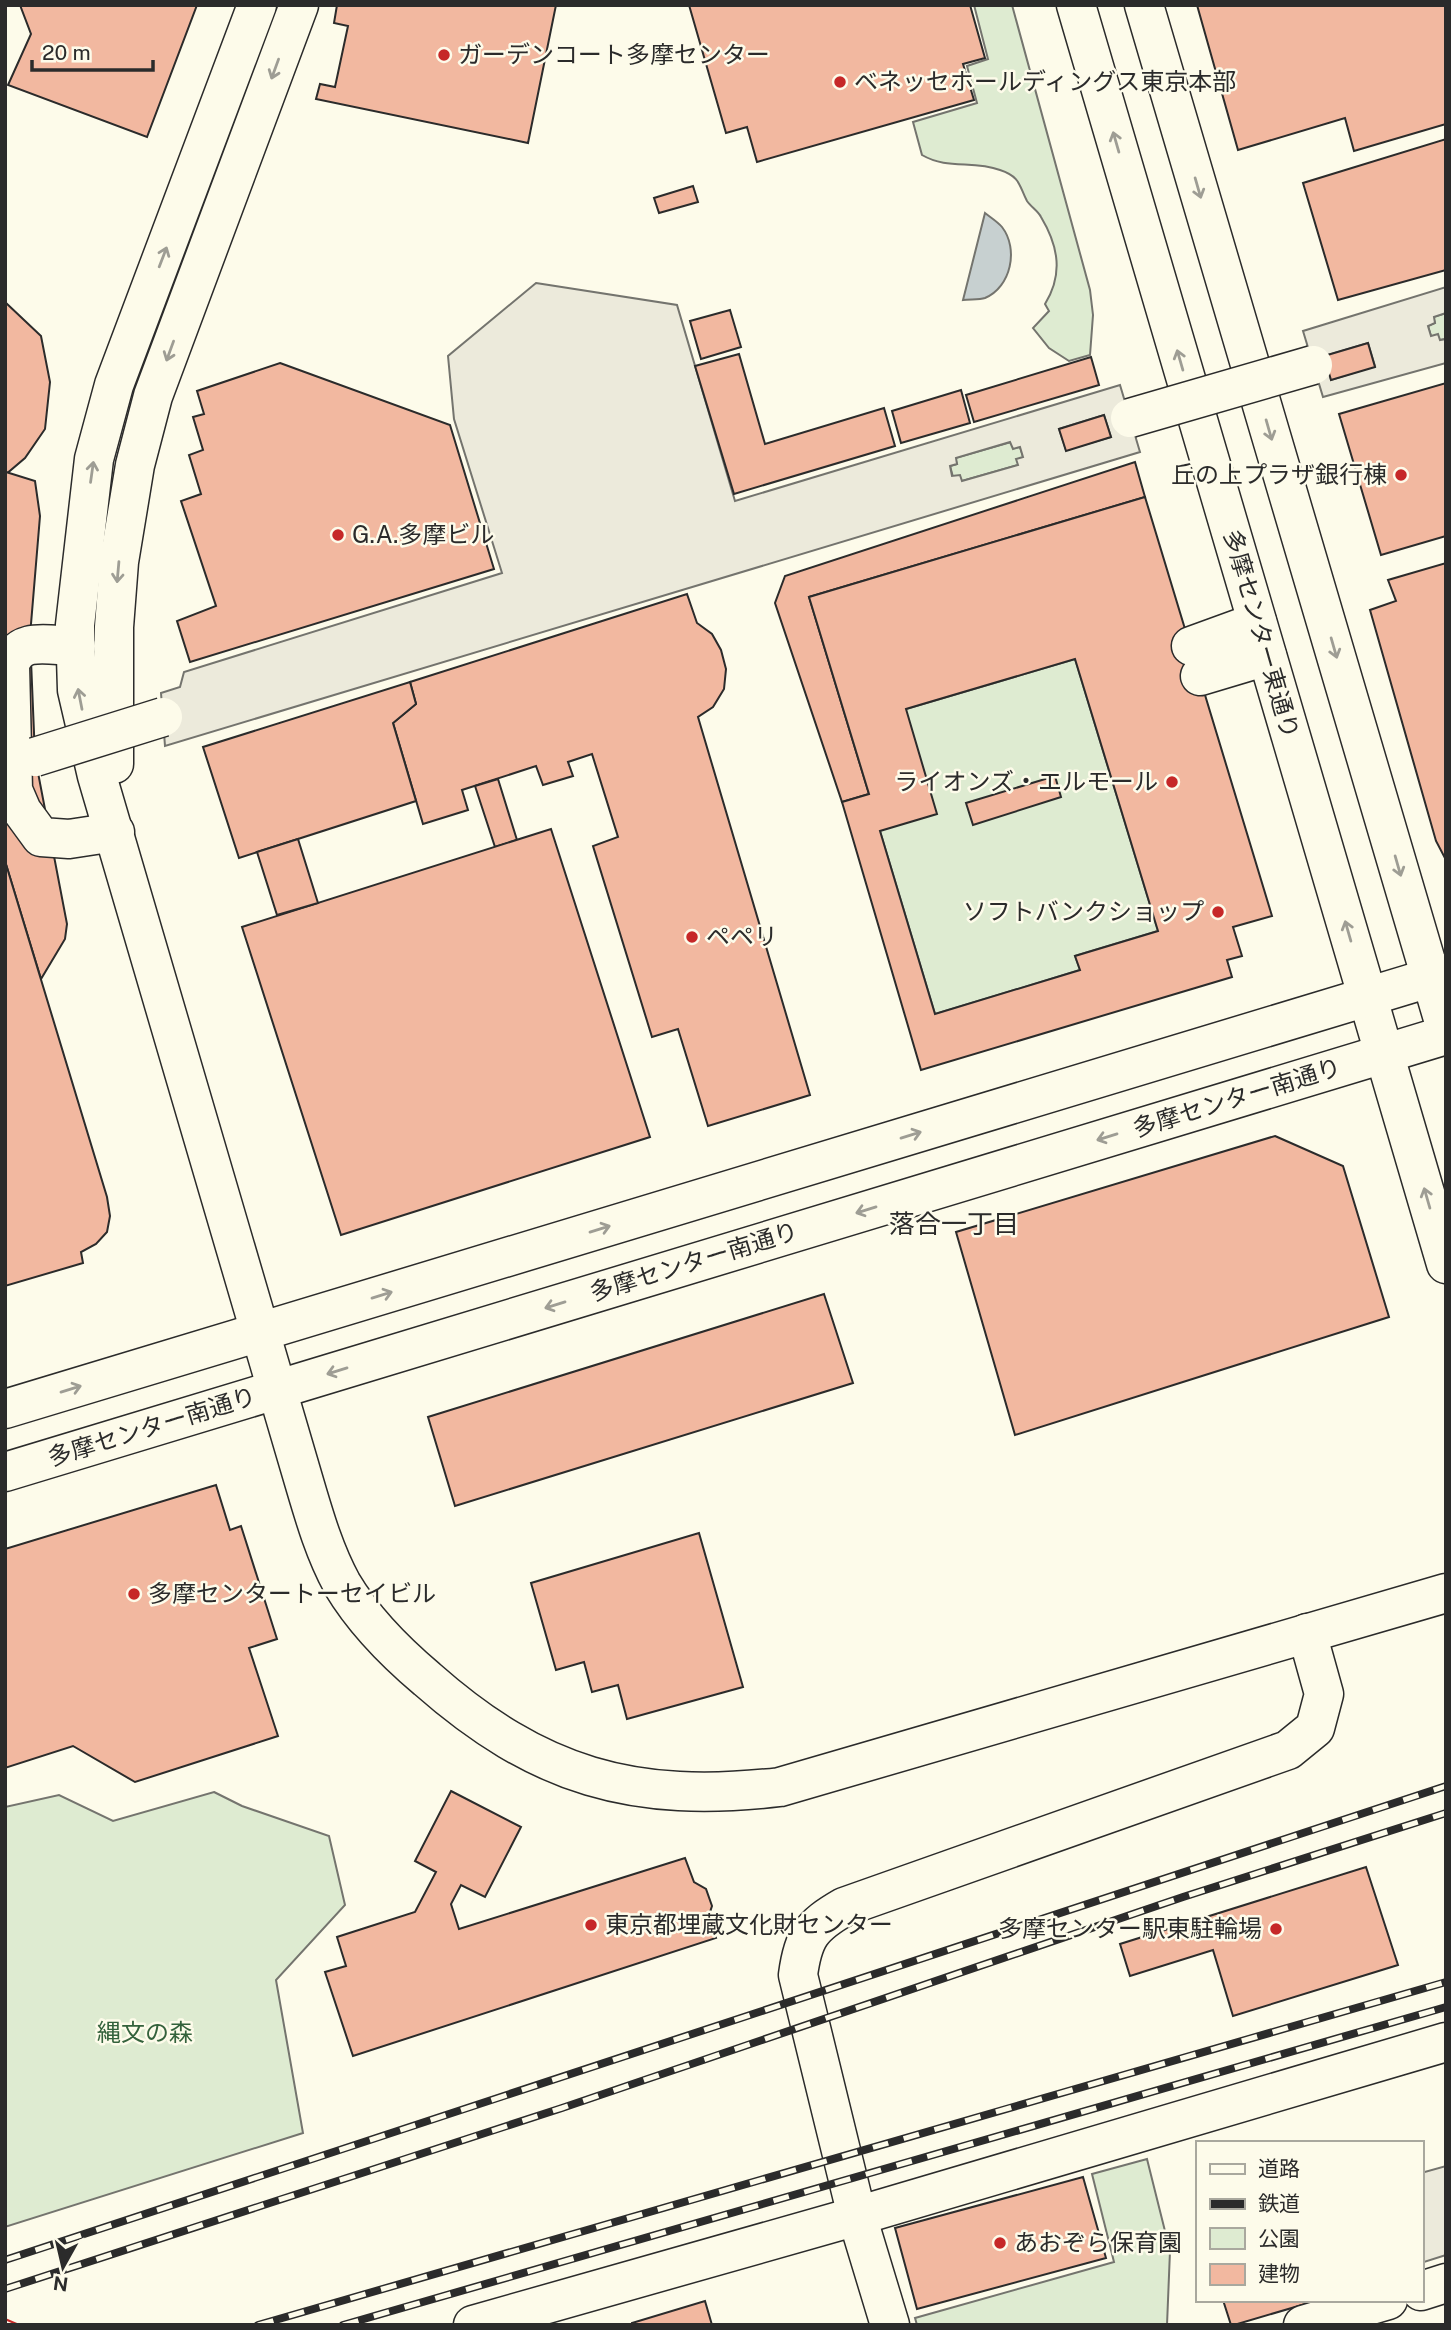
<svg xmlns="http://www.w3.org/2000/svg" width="1451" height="2330" viewBox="0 0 1451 2330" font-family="'Public Sans','Noto Sans JP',sans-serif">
  <rect width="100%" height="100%" fill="#fdfbea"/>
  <!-- green -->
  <g fill="#deebd1" stroke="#74746e" stroke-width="2">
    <path d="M974 5H1012L1090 290 1093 315 1090 355 1069 361 1049 348 1033 328 1049 311 1045 304C1063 275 1059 247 1041 217 1038 211 1031 207 1027 201 1019 186 1021 177 1000 170 972 160 948 170 922 155L913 122 977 103 967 66 988 59Z"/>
    <polygon points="1446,313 1446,339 1440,340 1431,336 1428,326 1435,323 1433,317"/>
    <polygon points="1011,442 1020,447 1023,457 1018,465 962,481 953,477 950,466 957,464 955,458"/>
    <polygon points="1075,659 1158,931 1075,956 1080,970 935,1014 880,831 906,709"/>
    <polygon points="214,1792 242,1806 329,1836 345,1905 276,1980 303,2133 5,2227 5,1807 59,1795 113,1821"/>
    <polygon points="1147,2159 1170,2251 1167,2325 917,2325 915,2318 1114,2262 1092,2174"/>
  </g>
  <!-- parking -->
  <g fill="#eceadb" stroke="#74746e" stroke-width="2" fill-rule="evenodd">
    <path d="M536 283 677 305 735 501 1120 385 1140 452 165 746 161 693 180 687 184 672 502 573 454 419 448 356ZM1104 415 1111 437 1066 450 1059 429ZM1010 442 1013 449 1020 447 1023 457 1016 459 1018 465 962 481 960 475 952 476 950 466 957 464 956 458Z"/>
    <path d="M1446 287V313L1434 317 1435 323 1428 326 1431 336 1438 334 1440 340 1446 339V363L1323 397 1303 331ZM1368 343 1375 366 1331 380 1325 356Z"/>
    <polygon points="1446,2166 1446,2255 1421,2263 1421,2173"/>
  </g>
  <!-- water -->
  <path fill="#c7d0d0" stroke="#74746e" stroke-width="2" d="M985 213C990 217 998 222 1002 227 1019 249 1011 287 985 298 979 300 970 299 963 300Z"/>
  <!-- building -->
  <g fill="#f2b8a0" stroke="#2b2b2b" stroke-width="2" fill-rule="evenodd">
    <polygon points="20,5 197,5 147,137 8,85 31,34"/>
    <polygon points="337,5 556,5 528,143 316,99 320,84 335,87 348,26 334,23"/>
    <polygon points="689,5 970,5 985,58 963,64 974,100 757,162 747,127 726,133"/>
    <polygon points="1197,5 1446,5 1446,124 1354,151 1345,118 1238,150"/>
    <polygon points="1446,139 1446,270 1338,300 1303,183"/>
    <polygon points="693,186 698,202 659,213 654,198"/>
    <polygon points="5,302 41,336 50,382 45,429 25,458 5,475"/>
    <polygon points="730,310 741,347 701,359 690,321"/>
    <polygon points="1368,343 1375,367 1331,380 1324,356"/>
    <polygon points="739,354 765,444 884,408 895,446 734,494 695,366"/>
    <polygon points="1091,357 1099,385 974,422 966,395"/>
    <polygon points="280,363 450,425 494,569 190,662 177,621 216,606 181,501 201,494 189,455 203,450 193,417 204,414 197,391"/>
    <polygon points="1446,383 1446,536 1381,555 1339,414"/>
    <polygon points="961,390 970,423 901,443 892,411"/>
    <polygon points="1104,415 1111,437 1066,451 1059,429"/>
    <polygon points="1135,462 1145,497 809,597 869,794 842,802 775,603 785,576"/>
    <polygon points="6,472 35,481 40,516 30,636 35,757 67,924 65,939 41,979 5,861"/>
    <path d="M1145 497 1272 916 1233 927 1242 956 1227 960 1232 977 921 1070 842 802 869 794 809 597ZM1075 659 1158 931 1075 956 1080 970 935 1014 880 831 937 814 906 709Z"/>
    <polygon points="1446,563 1446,860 1436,841 1370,610 1396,601 1388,580"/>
    <polygon points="687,594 697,623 712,634 721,650 726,669 724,689 713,707 698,717 810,1095 708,1126 678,1029 652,1037 593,846 618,837 592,754 568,762 573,776 543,785 536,766 462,790 468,810 423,824 393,723 416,704 410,682"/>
    <polygon points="410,682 416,704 393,723 416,801 239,858 203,747"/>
    <polygon points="1055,776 1061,797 973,825 966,803"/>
    <polygon points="498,779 517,840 495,847 475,786"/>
    <polygon points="551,829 650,1137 341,1235 242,927"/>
    <polygon points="298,839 318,903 277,915 257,852"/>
    <polygon points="5,861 107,1197 110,1216 107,1232 96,1244 81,1252 83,1263 5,1286"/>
    <polygon points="1275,1136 1343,1166 1389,1317 1015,1435 956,1232"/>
    <polygon points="824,1294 853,1383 455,1506 428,1417"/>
    <polygon points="216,1485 230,1530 241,1526 277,1639 249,1648 278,1736 135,1782 73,1746 5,1768 5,1549"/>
    <polygon points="699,1533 743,1687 627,1719 618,1685 592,1692 584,1662 556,1670 531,1583"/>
    <polygon points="451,1791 521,1827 485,1897 461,1885 451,1904 459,1929 685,1858 694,1882 706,1889 712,1906 708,1918 716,1938 353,2056 325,1972 346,1966 337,1937 415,1912 436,1872 415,1861"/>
    <polygon points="1366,1867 1398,1965 1233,2016 1213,1950 1130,1976 1120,1944"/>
    <polygon points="1083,2177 1106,2258 917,2309 895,2228"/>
    <polygon points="1223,2300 1319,2300 1234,2325 1231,2325"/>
    <polygon points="705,2301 712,2325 632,2325 632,2323"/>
  </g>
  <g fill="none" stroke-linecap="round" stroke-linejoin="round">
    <defs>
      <g id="minor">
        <path d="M257 5 114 385 94 459 75 625 77 690 97 776 305 1485C315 1519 325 1553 342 1584 364 1621 395 1652 427 1679 538 1777 634 1804 780 1787L1446 1593"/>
        <polyline points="1076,5 1446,1264"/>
        <polyline points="1144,5 1446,1029"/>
        <path d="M76 646C50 646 19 635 10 665L13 790 22 811 41 837 69 839 115 832"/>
        <polyline points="1191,646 1257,622"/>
        <polyline points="1200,676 1267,656"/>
        <polyline points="114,764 114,627 119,562 135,465 153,396 299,5"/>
        <polyline points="5,1409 1446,973"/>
        <polyline points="5,1472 1446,1035"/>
        <polyline points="1421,2291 1446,2283"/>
        <polyline points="473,2325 857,2216 1446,2042"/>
        <path d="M890 2325 857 2216 798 1975C803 1937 811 1926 844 1907L1288 1750 1315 1728 1324 1694 1307 1633"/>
        <polyline points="1303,2325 1388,2300"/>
      </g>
    </defs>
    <!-- minor casing -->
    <use href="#minor" stroke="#2b2b2b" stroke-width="41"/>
    <!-- minor -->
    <use href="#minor" stroke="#fdfbea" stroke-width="38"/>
    <defs>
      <g id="rail">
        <polyline points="5,2260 1446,1786"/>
        <polyline points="5,2289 562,2108 1183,1897 1446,1813"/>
        <polyline points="258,2325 1446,1982"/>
        <polyline points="343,2325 1446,2007"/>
      </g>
    </defs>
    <!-- rail casing -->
    <use href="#rail" stroke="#2b2b2b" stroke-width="8"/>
    <!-- rail -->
    <use href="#rail" stroke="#fdfbea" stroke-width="5" stroke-dasharray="16" stroke-linecap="butt"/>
    <defs>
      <g id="minor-bridge">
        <polyline points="1130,418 1313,365"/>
        <polyline points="35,757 163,717"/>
      </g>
    </defs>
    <!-- minor-bridge casing -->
    <use href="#minor-bridge" stroke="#2b2b2b" stroke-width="41" stroke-linecap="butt"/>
    <!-- minor-bridge -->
    <use href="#minor-bridge" stroke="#fdfbea" stroke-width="38"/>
    <!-- power -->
    <polyline stroke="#c62828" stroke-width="2" stroke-dasharray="24 5 3.5 5" stroke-linecap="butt" points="5,2319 19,2325"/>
  </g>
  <!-- one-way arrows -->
  <defs><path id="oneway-shaft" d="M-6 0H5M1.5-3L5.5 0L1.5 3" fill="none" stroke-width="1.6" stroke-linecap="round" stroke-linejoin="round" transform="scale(1.75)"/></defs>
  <g stroke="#9e9d94">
    <use href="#oneway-shaft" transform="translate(275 69) rotate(110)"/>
    <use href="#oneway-shaft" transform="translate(1116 142) rotate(-106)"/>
    <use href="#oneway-shaft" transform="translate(1198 188) rotate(74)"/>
    <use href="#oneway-shaft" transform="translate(163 257) rotate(-69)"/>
    <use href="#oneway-shaft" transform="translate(170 351) rotate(110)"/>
    <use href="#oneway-shaft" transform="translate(1180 360) rotate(-106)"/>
    <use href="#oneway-shaft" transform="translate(1269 430) rotate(74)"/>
    <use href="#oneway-shaft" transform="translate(92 472) rotate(-82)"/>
    <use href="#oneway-shaft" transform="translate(118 572) rotate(95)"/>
    <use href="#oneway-shaft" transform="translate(1334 648) rotate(74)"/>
    <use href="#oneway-shaft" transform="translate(80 699) rotate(-101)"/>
    <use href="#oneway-shaft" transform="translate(1398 866) rotate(74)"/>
    <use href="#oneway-shaft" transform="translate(1348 931) rotate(-106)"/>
    <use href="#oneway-shaft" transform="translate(911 1135) rotate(-17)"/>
    <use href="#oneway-shaft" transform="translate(1107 1137) rotate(163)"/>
    <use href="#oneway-shaft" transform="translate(1427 1198) rotate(-106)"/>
    <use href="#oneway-shaft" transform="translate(866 1210) rotate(163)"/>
    <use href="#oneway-shaft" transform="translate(600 1229) rotate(-17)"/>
    <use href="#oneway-shaft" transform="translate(382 1295) rotate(-17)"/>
    <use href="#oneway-shaft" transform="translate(555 1305) rotate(163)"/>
    <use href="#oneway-shaft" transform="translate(337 1371) rotate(163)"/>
    <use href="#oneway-shaft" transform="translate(71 1389) rotate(-17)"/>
  </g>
  <!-- markers -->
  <g fill="#c62828" stroke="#fdfbea" stroke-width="2.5">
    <circle cx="444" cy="55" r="7"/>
    <circle cx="840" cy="82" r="7"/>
    <circle cx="1401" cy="475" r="7"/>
    <circle cx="338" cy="535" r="7"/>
    <circle cx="1172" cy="782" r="7"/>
    <circle cx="1218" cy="912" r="7"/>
    <circle cx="692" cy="937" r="7"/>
    <circle cx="134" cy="1594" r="7"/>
    <circle cx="591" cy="1925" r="7"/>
    <circle cx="1276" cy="1929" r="7"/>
    <circle cx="1000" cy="2243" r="7"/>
  </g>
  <g text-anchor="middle" stroke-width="5" stroke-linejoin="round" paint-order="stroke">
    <!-- poi labels -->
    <g font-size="24" fill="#2b2b2b" stroke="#fdfbea" text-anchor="start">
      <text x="458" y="63">ガーデンコート多摩センター</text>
      <text x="854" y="90">ベネッセホールディングス東京本部</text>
      <text x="1387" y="483" text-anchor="end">丘の上プラザ銀行棟</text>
      <text x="352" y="543">G.A.多摩ビル</text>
      <text x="1158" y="790" text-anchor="end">ライオンズ・エルモール</text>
      <text x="1204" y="920" text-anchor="end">ソフトバンクショップ</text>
      <text x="706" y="945">ペペリ</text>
      <text x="148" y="1602">多摩センタートーセイビル</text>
      <text x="605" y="1933">東京都埋蔵文化財センター</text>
      <text x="1262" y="1937" text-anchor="end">多摩センター駅東駐輪場</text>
      <text x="1014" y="2251">あおぞら保育園</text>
    </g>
    <!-- street labels -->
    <g font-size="24" fill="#2b2b2b" stroke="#fdfbea">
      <text transform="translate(1261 634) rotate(74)" y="8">多摩センター東通り</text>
      <text transform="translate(1237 1098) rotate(-17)" y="8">多摩センター南通り</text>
      <text transform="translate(694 1262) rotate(-17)" y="8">多摩センター南通り</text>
      <text transform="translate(152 1427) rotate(-17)" y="8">多摩センター南通り</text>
    </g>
    <!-- park labels -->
    <g font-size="24" fill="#34623c" stroke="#fdfbea">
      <text x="145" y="2041">縄文の森</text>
    </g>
    <!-- neighbourhood labels -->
    <g font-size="26" fill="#2b2b2b" stroke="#fdfbea">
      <text x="954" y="1233">落合一丁目</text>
    </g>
  </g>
  <!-- border -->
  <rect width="1451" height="2330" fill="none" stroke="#2b2b2b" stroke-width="14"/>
  <!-- legend -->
  <rect x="1196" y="2141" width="228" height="161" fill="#fdfbea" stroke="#a9a89e" stroke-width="2"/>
  <rect x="1210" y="2164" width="35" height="10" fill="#fdfbea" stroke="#a9a89e" stroke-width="2"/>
  <text x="1258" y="2176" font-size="21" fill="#2b2b2b">道路</text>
  <rect x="1210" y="2199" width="35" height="10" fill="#2b2b2b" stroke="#a9a89e" stroke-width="2"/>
  <text x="1258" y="2211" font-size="21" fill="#2b2b2b">鉄道</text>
  <rect x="1210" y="2228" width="35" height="21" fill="#deebd1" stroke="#a9a89e" stroke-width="2"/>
  <text x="1258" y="2246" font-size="21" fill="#2b2b2b">公園</text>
  <rect x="1210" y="2264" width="35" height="21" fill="#f2b8a0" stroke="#a9a89e" stroke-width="2"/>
  <text x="1258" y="2281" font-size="21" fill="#2b2b2b">建物</text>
  <!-- north arrow -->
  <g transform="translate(63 2267) rotate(188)" stroke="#fdfbea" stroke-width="5" paint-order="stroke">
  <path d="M0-5L12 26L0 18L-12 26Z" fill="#2b2b2b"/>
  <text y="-10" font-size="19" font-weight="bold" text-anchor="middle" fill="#2b2b2b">N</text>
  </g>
  <!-- scale -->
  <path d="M32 60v10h121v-10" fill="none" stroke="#2b2b2b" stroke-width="3.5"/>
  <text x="42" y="60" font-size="21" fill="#2b2b2b" stroke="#fdfbea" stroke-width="5" paint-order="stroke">20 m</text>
</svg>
